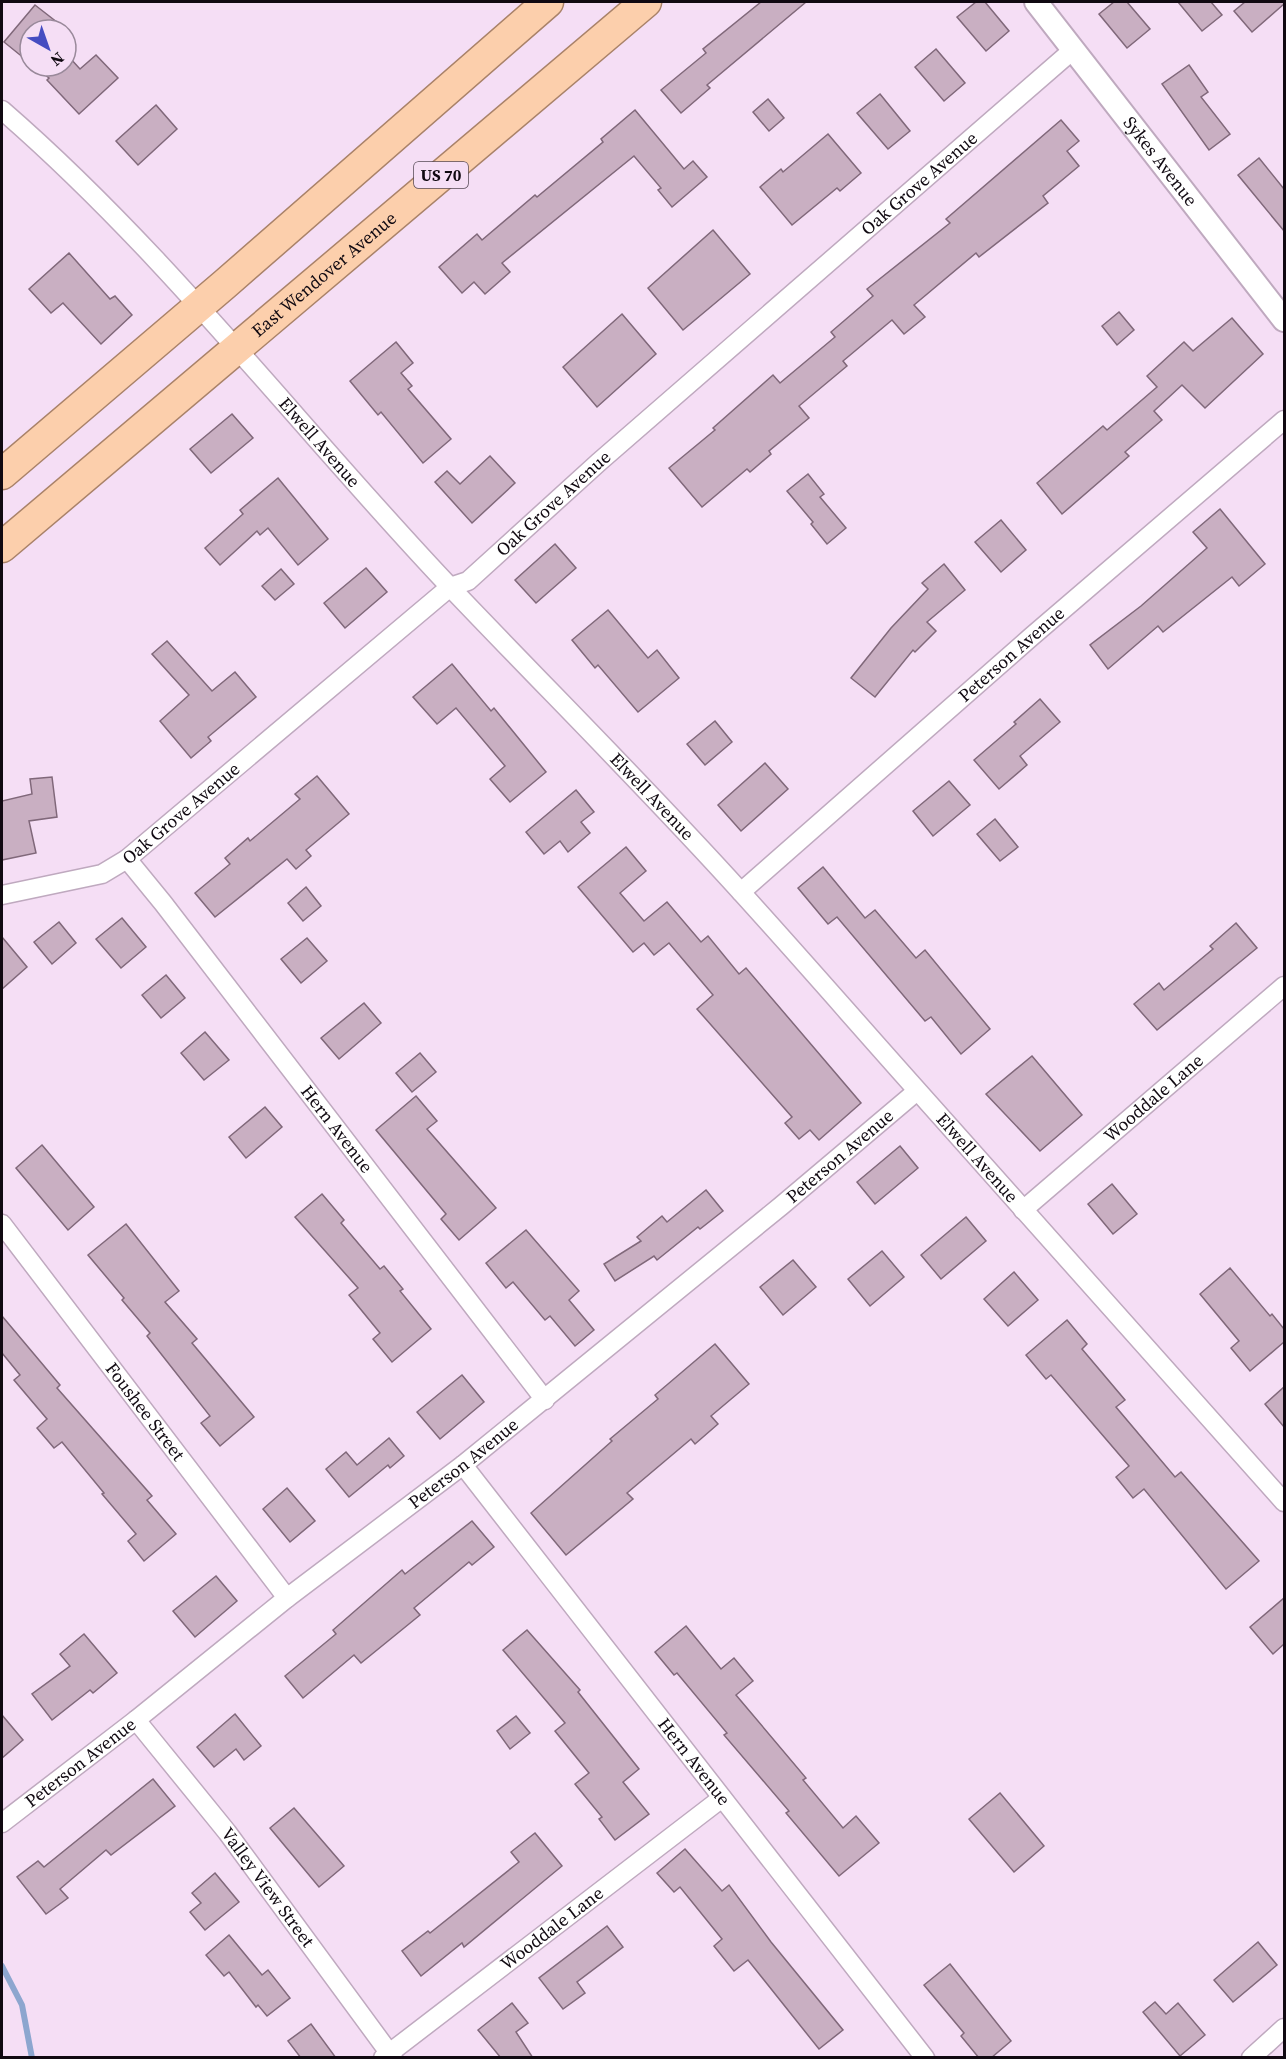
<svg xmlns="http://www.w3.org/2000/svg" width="1286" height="2059" viewBox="0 0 1286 2059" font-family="'Source Serif 4',serif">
  <rect width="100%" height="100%" fill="#f5def5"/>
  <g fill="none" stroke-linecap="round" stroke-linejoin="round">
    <!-- stream -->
    <polyline stroke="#8da6cf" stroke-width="6" points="2,1966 22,2005 32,2058"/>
  </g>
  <!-- building -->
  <g fill="#c9afc2" stroke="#80687a" stroke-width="1.5">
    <polygon points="761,2 806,2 707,85 710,88 681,113 661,90 706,53 703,49"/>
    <polygon points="976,2 985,2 1009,31 986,51 957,17"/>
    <polygon points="1114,2 1127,2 1150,29 1127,48 1099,14"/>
    <polygon points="1178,2 1211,2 1222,15 1202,31"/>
    <polygon points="1245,2 1284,2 1284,4 1252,32 1234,11"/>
    <polygon points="35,5 67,30 30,30 30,63 4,42"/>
    <polygon points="936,49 965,83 944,101 915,67"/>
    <polygon points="96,55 118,78 79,114 47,80 49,78 34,66 66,66 70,58 80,69"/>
    <polygon points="1189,65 1208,92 1201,97 1230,134 1209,150 1162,84"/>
    <polygon points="880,94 910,131 888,149 857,113"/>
    <polygon points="768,99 784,118 769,131 753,112"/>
    <polygon points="156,105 177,129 138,165 116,141"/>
    <polygon points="635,110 684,169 693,161 707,177 672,207 658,190 661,188 634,156 502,263 510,272 485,294 474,282 462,293 439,267 477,234 482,240 535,195 537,197 603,142 601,139"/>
    <polygon points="1061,120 1079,141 1067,151 1079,166 1043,196 1048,203 979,257 976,253 914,305 925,317 904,334 892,320 843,361 847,366 799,406 809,418 769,451 771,454 750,472 747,469 702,507 669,468 715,430 713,428 773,375 780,383 835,337 831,332 873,296 867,289 950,223 946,219"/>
    <polygon points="828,134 861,173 840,191 837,188 792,225 760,187 781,169 783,172"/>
    <polygon points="1259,158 1284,189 1284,231 1238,175"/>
    <polygon points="713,230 750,274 683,330 648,288"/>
    <polygon points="69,253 110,299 115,296 132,315 101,344 63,303 51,313 29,289"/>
    <polygon points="1119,312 1134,330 1117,345 1102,326"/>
    <polygon points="622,314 656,354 597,407 563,367"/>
    <polygon points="1232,318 1263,354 1205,408 1182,385 1154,411 1162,420 1125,452 1129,456 1062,514 1037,483 1103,426 1107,430 1157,387 1147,376 1184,342 1193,351"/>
    <polygon points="396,342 413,363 401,373 412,386 408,389 451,439 423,463 381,412 378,415 350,381"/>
    <polygon points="232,414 253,438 211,473 190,449"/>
    <polygon points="490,456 515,483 472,523 435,482 447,471 460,484"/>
    <polygon points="808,474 824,494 820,497 846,528 827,544 811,524 813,522 787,491"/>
    <polygon points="278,478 328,539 298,565 268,528 260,535 257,531 220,565 205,548 243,514 240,510"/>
    <polygon points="1220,509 1265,564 1239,586 1232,577 1163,632 1158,626 1108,669 1090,645 1141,606 1207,548 1193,532"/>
    <polygon points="1001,520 1026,550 1001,572 975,542"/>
    <polygon points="555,544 576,568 536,603 515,580"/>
    <polygon points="944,564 965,590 927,622 936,631 915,652 913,650 875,697 851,678 891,628 928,589 922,583"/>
    <polygon points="366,568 387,592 345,628 324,603"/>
    <polygon points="281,569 294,584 275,600 262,586"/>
    <polygon points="608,610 648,658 657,650 679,678 638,712 598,665 595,668 572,640"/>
    <polygon points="167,641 212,691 235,672 256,697 208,737 211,741 191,758 160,721 189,695 152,654"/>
    <polygon points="452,664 491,711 494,708 546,772 510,802 490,779 505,766 456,708 437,724 413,697"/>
    <polygon points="1040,699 1060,722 1020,756 1027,765 999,789 974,760 1016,724 1014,722"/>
    <polygon points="715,721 732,742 705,765 687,744"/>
    <polygon points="765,763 788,789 741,831 718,805"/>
    <polygon points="317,776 349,814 306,850 311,856 296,869 287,859 215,917 195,893 230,864 225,858 248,838 250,841 300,799 295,794"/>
    <polygon points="52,777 57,817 29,821 36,853 2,860 2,801 32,794 30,779"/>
    <polygon points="949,781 970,805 933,836 913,811"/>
    <polygon points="576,790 594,812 581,822 590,833 568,852 560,841 544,854 526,832"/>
    <polygon points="995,819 1018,847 1000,861 977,834"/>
    <polygon points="626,847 646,871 620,893 644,921 667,902 701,942 708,936 739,974 746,968 861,1103 819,1140 810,1130 799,1139 785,1123 792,1117 697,1009 713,995 669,943 654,955 644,943 633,952 578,887"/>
    <polygon points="823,867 865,918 875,910 916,958 925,950 990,1029 961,1054 931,1017 925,1021 837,917 828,924 798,888"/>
    <polygon points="306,887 321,906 303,921 288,903"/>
    <polygon points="122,918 146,947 121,968 96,939"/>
    <polygon points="59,922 76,943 52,964 34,942"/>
    <polygon points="1236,923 1257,948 1157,1030 1134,1004 1159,983 1164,990 1213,949 1210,946"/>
    <polygon points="2,937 27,967 2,989"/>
    <polygon points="307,938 327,961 301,983 281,959"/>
    <polygon points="166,975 185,998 161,1018 142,995"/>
    <polygon points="364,1003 381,1023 339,1059 321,1038"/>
    <polygon points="205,1032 229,1060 204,1080 181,1053"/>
    <polygon points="420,1053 436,1072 412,1092 396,1073"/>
    <polygon points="1032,1056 1082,1115 1040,1151 986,1094"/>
    <polygon points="416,1096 437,1121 427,1129 496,1208 459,1240 441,1219 446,1214 376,1130"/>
    <polygon points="265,1107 282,1127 246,1158 229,1137"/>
    <polygon points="42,1145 94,1207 68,1230 16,1168"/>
    <polygon points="900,1146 918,1168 875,1204 857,1182"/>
    <polygon points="1112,1184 1137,1214 1113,1234 1088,1204"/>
    <polygon points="706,1190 723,1211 700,1229 698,1227 657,1260 654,1256 615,1281 604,1264 641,1241 637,1237 662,1216 667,1222"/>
    <polygon points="322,1194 344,1220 341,1223 380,1269 384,1266 403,1289 400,1291 431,1329 392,1362 373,1339 380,1333 349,1295 358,1288 295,1217"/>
    <polygon points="966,1217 986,1241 941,1279 921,1255"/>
    <polygon points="126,1224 179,1291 165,1302 197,1339 192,1343 254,1417 220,1446 201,1423 210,1416 147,1336 150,1333 122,1300 124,1298 88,1255"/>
    <polygon points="526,1230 579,1291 569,1300 594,1330 575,1346 550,1316 545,1320 513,1282 506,1288 486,1263"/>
    <polygon points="882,1251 904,1277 870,1306 848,1279"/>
    <polygon points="793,1260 816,1287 783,1315 760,1287"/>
    <polygon points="1230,1268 1270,1316 1272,1314 1284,1329 1284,1342 1250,1371 1231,1348 1239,1341 1200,1294"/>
    <polygon points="1014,1272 1038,1300 1008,1326 984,1299"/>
    <polygon points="2,1316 60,1385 57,1388 152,1496 147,1500 176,1534 144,1561 128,1541 136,1534 102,1494 104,1493 62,1442 54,1448 37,1428 47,1419 14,1380 20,1375 2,1353"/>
    <polygon points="1067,1320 1087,1344 1082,1349 1125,1400 1116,1407 1175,1477 1181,1472 1259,1561 1226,1589 1144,1489 1133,1498 1116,1477 1129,1466 1051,1375 1046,1379 1026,1355"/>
    <polygon points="715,1344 749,1384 711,1416 718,1424 695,1444 691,1439 627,1493 633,1499 566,1555 531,1513 612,1441 610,1439 658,1399 655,1395"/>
    <polygon points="462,1375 484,1402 440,1439 417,1412"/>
    <polygon points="1284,1387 1284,1427 1265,1404"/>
    <polygon points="389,1438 404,1456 390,1468 388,1465 349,1497 326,1469 346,1452 357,1465"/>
    <polygon points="287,1488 315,1521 290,1542 263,1509"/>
    <polygon points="472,1521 494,1547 472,1565 469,1562 414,1608 420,1615 361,1663 354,1655 303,1698 285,1676 336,1634 333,1630 402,1570 405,1574"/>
    <polygon points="216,1576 237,1601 195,1637 173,1611"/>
    <polygon points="1284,1598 1284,1644 1273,1654 1250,1627"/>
    <polygon points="686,1626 721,1669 734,1658 753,1681 736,1695 806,1778 803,1780 843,1828 856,1816 879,1843 839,1876 786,1813 789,1811 724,1735 727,1733 677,1673 674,1675 655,1652"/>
    <polygon points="527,1630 580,1690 578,1692 639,1769 623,1782 649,1814 615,1840 599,1819 602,1817 575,1784 589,1773 555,1731 565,1723 503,1650"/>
    <polygon points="84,1634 117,1673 93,1693 90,1690 52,1720 32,1694 70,1666 60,1654"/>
    <polygon points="235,1714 261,1746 244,1760 236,1749 214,1767 197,1747"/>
    <polygon points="2,1715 23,1740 2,1758"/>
    <polygon points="516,1716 530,1733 510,1749 497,1731"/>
    <polygon points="153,1779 175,1806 111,1855 106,1850 60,1889 68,1898 46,1914 17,1877 38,1861 44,1867"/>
    <polygon points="1000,1793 1044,1846 1014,1872 969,1819"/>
    <polygon points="294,1808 344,1866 319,1887 270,1828"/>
    <polygon points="535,1833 562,1866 464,1947 462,1943 421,1976 402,1951 428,1931 430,1933 519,1862 511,1852"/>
    <polygon points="685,1849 722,1891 729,1885 771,1942 843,2030 819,2049 748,1960 734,1971 714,1946 722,1939 680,1887 674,1892 657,1873"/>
    <polygon points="215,1873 239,1902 205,1930 190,1912 201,1903 192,1893"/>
    <polygon points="607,1926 623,1947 577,1982 585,1993 563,2009 539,1978"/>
    <polygon points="229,1935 262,1975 268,1970 290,1998 267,2016 258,2005 256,2007 229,1972 224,1976 206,1955"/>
    <polygon points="1258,1942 1277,1965 1233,2002 1214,1980"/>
    <polygon points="950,1964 1011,2041 991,2058 979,2058 961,2036 964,2033 924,1985"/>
    <polygon points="1155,2002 1166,2014 1178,2003 1205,2035 1180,2056 1143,2012"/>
    <polygon points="512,2003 528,2023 516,2032 533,2058 501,2058 478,2030"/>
    <polygon points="311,2024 336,2058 301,2058 288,2041"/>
  </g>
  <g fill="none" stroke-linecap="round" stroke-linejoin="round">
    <defs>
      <g id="minor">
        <path id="s1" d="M2 110C168 254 300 429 451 588 547 689 646 787 740 891 800 957 858 1024 917 1090 1039 1228 1162 1365 1284 1502"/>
        <path id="s2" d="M127 859 163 903 545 1400"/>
        <path id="s3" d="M741 892 1031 637 1284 420"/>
        <path id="s4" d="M2 895 102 874 127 859 450 587 468 581 599 462 1074 49"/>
        <path id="s5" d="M1023 1210 1284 986"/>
        <path id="s6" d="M2 1224 287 1598"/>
        <path id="s7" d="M463 1465 925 2058"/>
        <path id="s8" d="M136 1720 227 1832 393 2058"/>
        <path id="s9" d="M2 1823 136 1720 287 1598 463 1465 781 1206 917 1091"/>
        <path id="s10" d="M383 2058 722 1798"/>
        <polyline points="1251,2058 1284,2028"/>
      </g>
      <g id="tertiary">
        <path id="s11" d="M1036 2 1284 320"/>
      </g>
      <g id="trunk">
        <polyline points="2,474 225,284 548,2"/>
        <path id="s12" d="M2 547 646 2"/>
      </g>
    </defs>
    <!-- minor casing -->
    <use href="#minor" stroke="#bfa9bf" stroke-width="21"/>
    <!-- tertiary casing -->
    <use href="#tertiary" stroke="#bfa9bf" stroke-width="26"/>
    <!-- trunk casing -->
    <use href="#trunk" stroke="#a98269" stroke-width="33"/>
    <!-- minor -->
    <use href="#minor" stroke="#fff" stroke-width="18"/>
    <!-- tertiary -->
    <use href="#tertiary" stroke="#fff" stroke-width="22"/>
    <!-- trunk -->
    <use href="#trunk" stroke="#fccfac" stroke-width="30"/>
  </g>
  <g text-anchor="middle" stroke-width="5" stroke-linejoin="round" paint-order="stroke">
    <!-- shield labels -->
    <rect fill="#f5def5" stroke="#554955" stroke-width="1.5" x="414" y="162" width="54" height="26" rx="4.5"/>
    <g font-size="16" font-weight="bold" fill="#100911">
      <text x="441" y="181">US 70</text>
    </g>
    <!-- street labels -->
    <g font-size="18" fill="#100911" stroke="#f5def5">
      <text dy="6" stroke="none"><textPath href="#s11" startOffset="202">Sykes Avenue</textPath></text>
      <text dy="6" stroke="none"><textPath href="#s4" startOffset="1174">Oak Grove Avenue</textPath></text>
      <text dy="6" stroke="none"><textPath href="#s12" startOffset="422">East Wendover Avenue</textPath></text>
      <text dy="6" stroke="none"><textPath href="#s1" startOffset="460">Elwell Avenue</textPath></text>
      <text dy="6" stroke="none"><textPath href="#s4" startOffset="688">Oak Grove Avenue</textPath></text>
      <text dy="6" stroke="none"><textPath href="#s3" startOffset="360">Peterson Avenue</textPath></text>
      <text dy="6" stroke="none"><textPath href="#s1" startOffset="946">Elwell Avenue</textPath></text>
      <text dy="6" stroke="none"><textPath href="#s4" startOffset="202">Oak Grove Avenue</textPath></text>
      <text dy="6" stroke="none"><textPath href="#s5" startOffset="172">Wooddale Lane</textPath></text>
      <text dy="6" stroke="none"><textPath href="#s2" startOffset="342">Hern Avenue</textPath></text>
      <text dy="6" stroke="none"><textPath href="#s9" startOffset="1071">Peterson Avenue</textPath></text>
      <text dy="6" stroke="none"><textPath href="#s1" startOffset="1432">Elwell Avenue</textPath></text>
      <text dy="6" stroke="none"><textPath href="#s6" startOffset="236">Foushee Street</textPath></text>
      <text dy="6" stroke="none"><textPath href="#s9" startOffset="585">Peterson Avenue</textPath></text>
      <text dy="6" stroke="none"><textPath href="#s9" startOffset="99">Peterson Avenue</textPath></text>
      <text dy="6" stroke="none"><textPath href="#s7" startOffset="376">Hern Avenue</textPath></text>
      <text dy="6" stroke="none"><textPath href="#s8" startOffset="213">Valley View Street</textPath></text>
      <text dy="6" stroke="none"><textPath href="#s10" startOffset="213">Wooddale Lane</textPath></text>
    </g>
  </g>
  <!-- border -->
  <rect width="1286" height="2059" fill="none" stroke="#100911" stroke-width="6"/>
  <!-- north arrow -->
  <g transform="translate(48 48) rotate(140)"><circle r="28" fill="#f5def5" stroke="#99899a" stroke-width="1.5"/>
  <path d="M0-4.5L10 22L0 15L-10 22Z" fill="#454cc1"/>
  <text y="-9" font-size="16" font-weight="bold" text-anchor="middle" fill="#100911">N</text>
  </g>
</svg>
